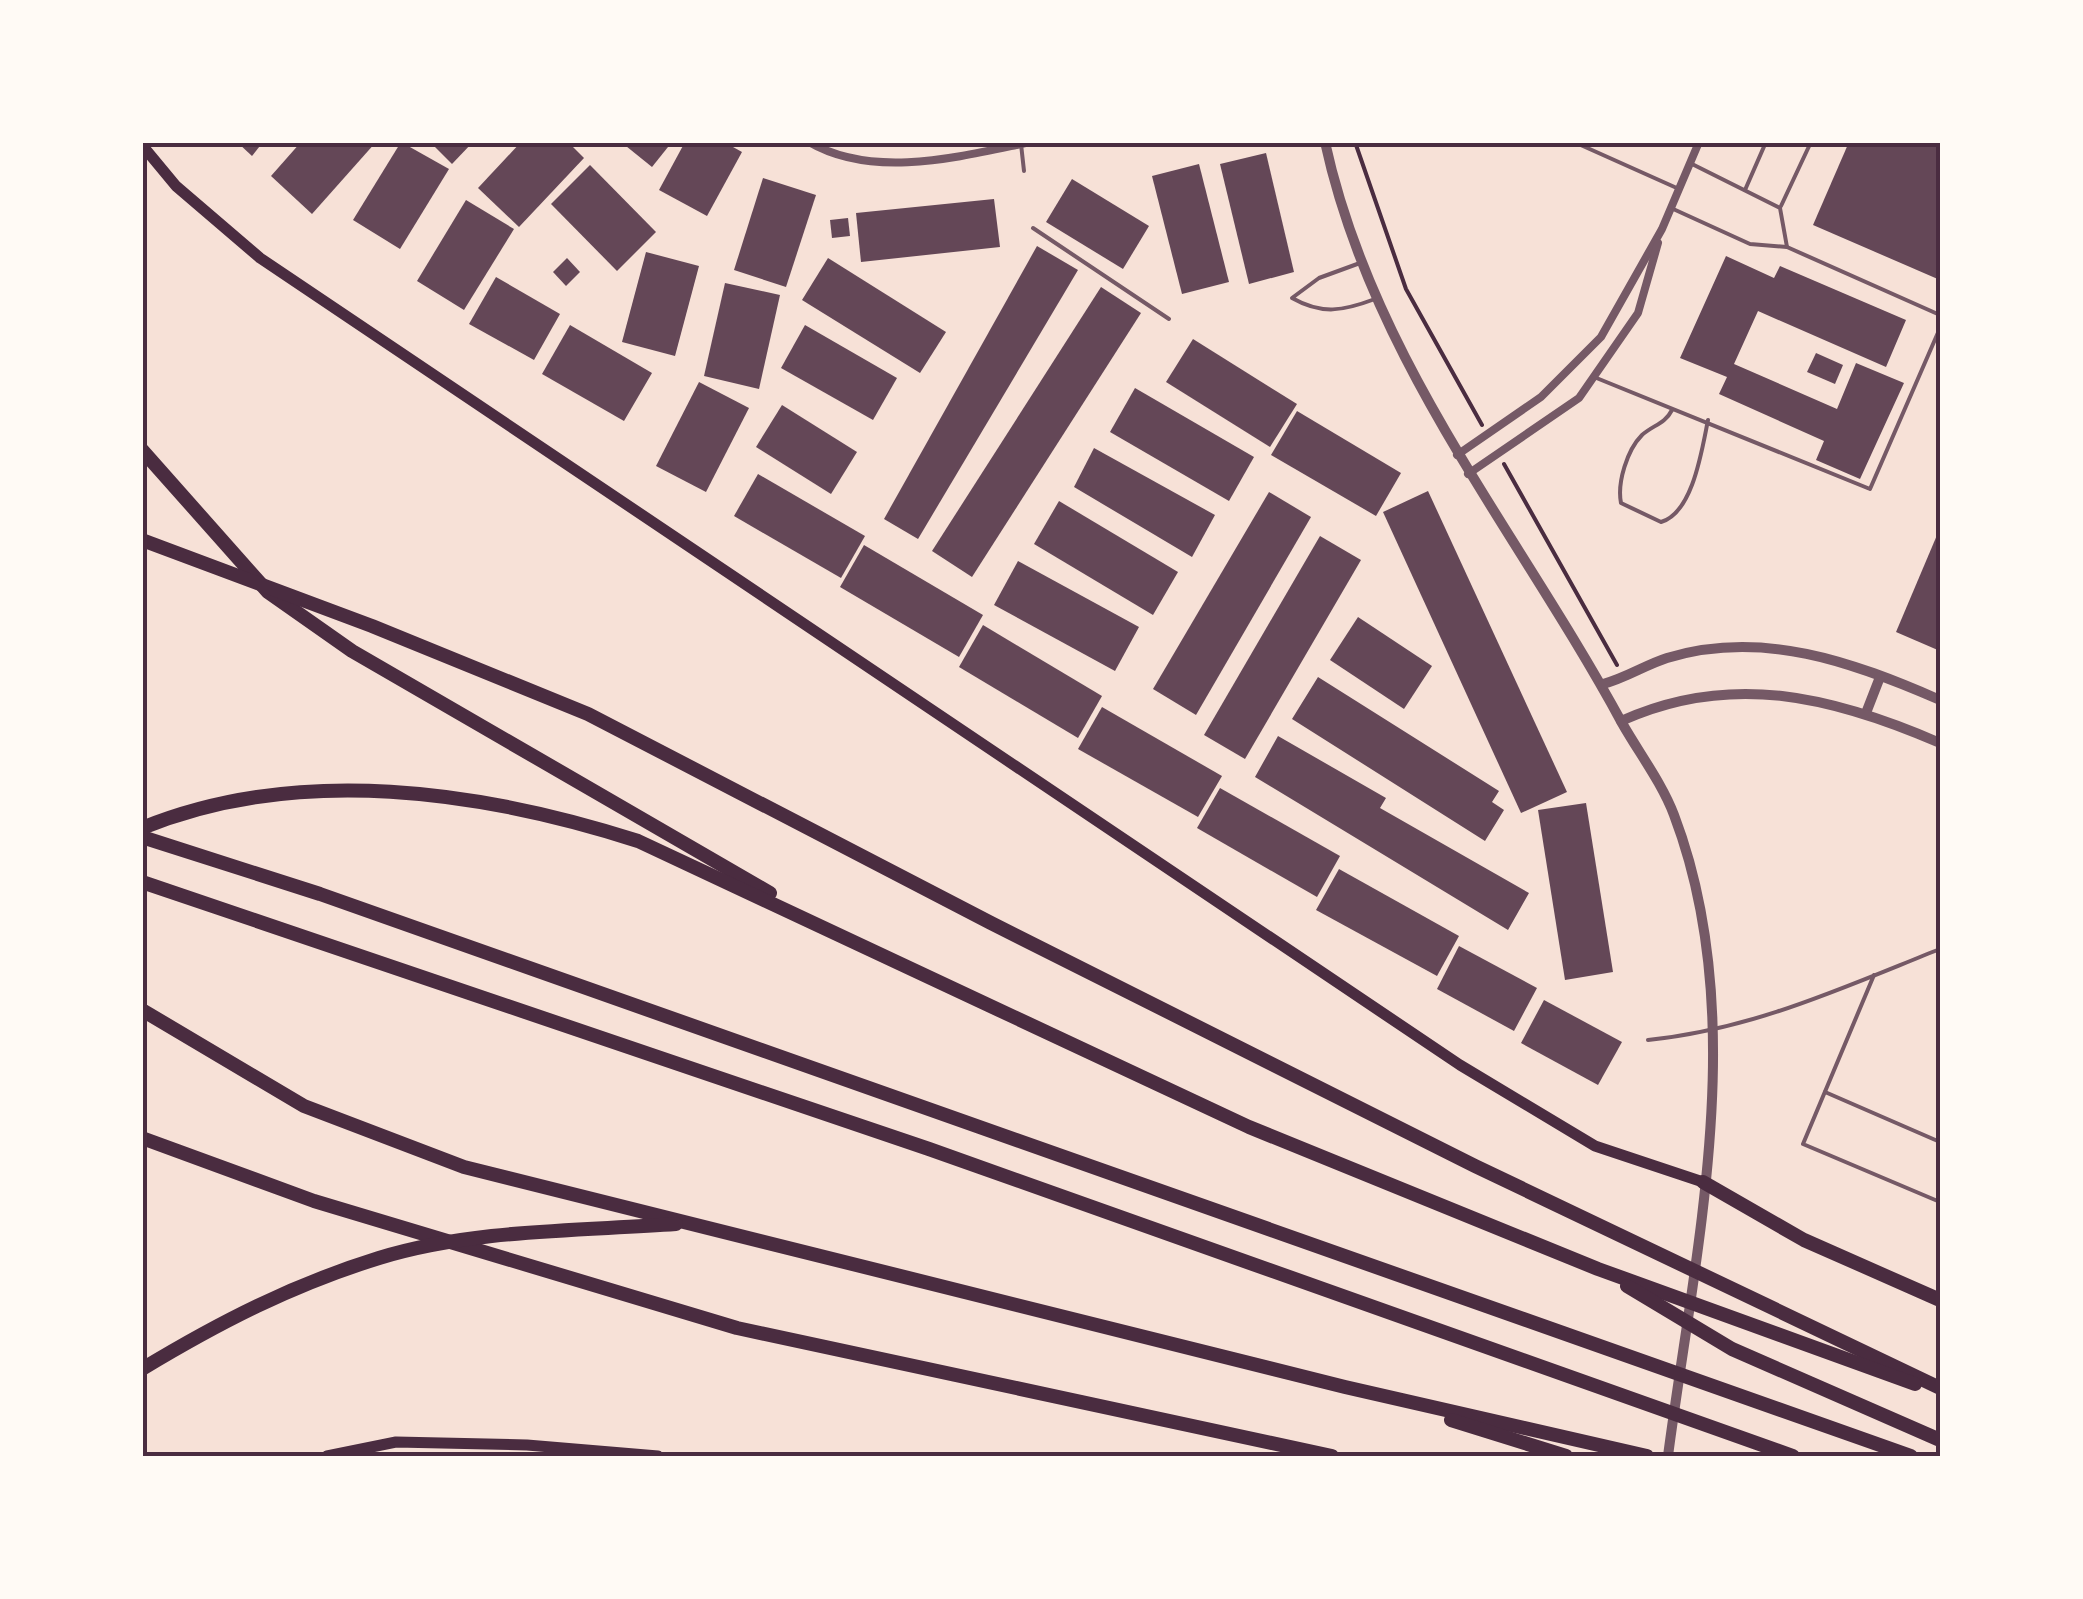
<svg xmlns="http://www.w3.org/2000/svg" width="2083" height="1599" viewBox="0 0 2083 1599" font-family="Rubik,sans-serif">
  <rect width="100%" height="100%" fill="#f7e1d7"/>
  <!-- building -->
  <g fill="#644757">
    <polygon points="237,142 263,142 252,156"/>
    <polygon points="301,142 376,142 312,214 271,176"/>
    <polygon points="401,142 449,169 400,249 353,220"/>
    <polygon points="430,142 473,142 452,164"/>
    <polygon points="521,142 568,142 584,158 519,227 478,188"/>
    <polygon points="621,142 672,142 652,167"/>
    <polygon points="685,142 724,142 742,152 707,216 659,190"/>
    <polygon points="1849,142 1940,142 1940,280 1813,225"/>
    <polygon points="1266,153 1294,272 1249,284 1220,164"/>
    <polygon points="1199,164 1229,282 1182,294 1152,176"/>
    <polygon points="590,165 656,232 617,271 551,204"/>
    <polygon points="763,178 816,195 786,287 734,270"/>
    <polygon points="1072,179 1149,226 1123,269 1046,222"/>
    <polygon points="994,199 1000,247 861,262 856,213"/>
    <polygon points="466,200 514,229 464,310 417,281"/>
    <polygon points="848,218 850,236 832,238 830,220"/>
    <polygon points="1037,246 1078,270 918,539 884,519"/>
    <polygon points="646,252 699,266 675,356 622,342"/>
    <polygon points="1726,256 1774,278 1780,266 1906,320 1886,367 1758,311 1734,364 1837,409 1856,363 1904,383 1860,479 1816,460 1824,441 1719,394 1727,377 1680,358"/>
    <polygon points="567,258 580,272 566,286 553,272"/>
    <polygon points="828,258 946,332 920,373 802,300"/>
    <polygon points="496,277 560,314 534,360 469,324"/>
    <polygon points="725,283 780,295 759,389 704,376"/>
    <polygon points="1101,287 1141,313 972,577 932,551"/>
    <polygon points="570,325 652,373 624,421 542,374"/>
    <polygon points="805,325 897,378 873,420 781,368"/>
    <polygon points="1193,339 1297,404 1270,447 1166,382"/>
    <polygon points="1816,353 1843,365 1835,384 1807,372"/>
    <polygon points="699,382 749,408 706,492 656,466"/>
    <polygon points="1135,388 1254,457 1229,501 1110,432"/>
    <polygon points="782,405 857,452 831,494 756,447"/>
    <polygon points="1297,411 1401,473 1376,516 1271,455"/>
    <polygon points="1094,448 1215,515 1192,557 1074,487"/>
    <polygon points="758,474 865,536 841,578 734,516"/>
    <polygon points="1428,491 1567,792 1521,813 1383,512"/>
    <polygon points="1269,492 1311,517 1196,715 1153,689"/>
    <polygon points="1059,501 1178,572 1153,615 1034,544"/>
    <polygon points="1940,528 1940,651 1896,632"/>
    <polygon points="1320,536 1361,560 1245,759 1204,735"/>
    <polygon points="864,545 983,615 959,657 840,587"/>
    <polygon points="1018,561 1139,627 1115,671 994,605"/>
    <polygon points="1358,617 1432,666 1404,709 1330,660"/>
    <polygon points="983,625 1102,696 1078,738 959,667"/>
    <polygon points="1318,677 1499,791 1492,802 1504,810 1485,841 1292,719"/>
    <polygon points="1102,707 1222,776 1198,817 1078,749"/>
    <polygon points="1278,736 1386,798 1380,808 1529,893 1508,930 1255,777"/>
    <polygon points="1220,788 1340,856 1317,897 1197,828"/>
    <polygon points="1586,803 1613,972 1565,980 1538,810"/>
    <polygon points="1339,869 1459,936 1437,976 1316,910"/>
    <polygon points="1459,946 1537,988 1514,1031 1437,989"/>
    <polygon points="1544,1000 1622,1042 1598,1085 1521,1043"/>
  </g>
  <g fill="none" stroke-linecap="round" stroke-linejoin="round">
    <!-- path -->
    <g stroke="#4a2c40" stroke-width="4">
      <polyline points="1355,142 1406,289 1482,425"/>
      <polyline points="1504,464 1617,665"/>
    </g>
    <!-- service -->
    <g stroke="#755966" stroke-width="4">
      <polyline points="1574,142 1679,189"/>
      <polyline points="1021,144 1024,171"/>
      <polyline points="1690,163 1780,208 1787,247 1940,315"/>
      <polyline points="1745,190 1766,142"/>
      <polyline points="1781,206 1811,142"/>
      <polyline points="1671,208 1750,244 1787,247"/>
      <polyline points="1033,228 1169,319"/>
      <path d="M1360 263 1319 278 1292 298C1322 315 1343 311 1375 299"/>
      <polyline points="1594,377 1870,489 1940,328"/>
      <path d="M1672 410C1665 424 1653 425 1642 435 1627 450 1617 483 1621 503L1661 522C1693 513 1702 449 1708 420"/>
      <polyline points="1874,975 1803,1144 1940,1202"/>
      <path d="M1648 1040C1754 1029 1842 988 1940 949"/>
      <polyline points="1825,1092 1940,1142"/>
    </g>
    <!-- minor -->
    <g stroke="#755966" stroke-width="8">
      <path d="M809 142C874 180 962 156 1031 142"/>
      <polyline points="1457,455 1541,397 1601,337 1662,229 1699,142"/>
      <polyline points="1468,474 1579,398 1638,313 1658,243"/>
    </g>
    <!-- tertiary -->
    <g stroke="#755966" stroke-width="10">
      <path d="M1325 142C1373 362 1518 531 1622 723 1639 753 1662 783 1674 815 1751 1017 1695 1250 1668 1456"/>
      <path d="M1603 684C1626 678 1645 665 1667 658 1762 629 1853 662 1940 700"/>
      <polyline points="1866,713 1880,677"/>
      <path d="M1621 721C1731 671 1834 697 1940 743"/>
    </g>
    <!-- secondary -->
    <g stroke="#4a2c40" stroke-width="11">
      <polyline points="142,145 176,186 260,258 1460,1065 1595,1146 1703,1182"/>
      <polyline points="327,1456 396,1442 527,1445 658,1456"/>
    </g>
    <!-- motorway -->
    <g stroke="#4a2c40" stroke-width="14">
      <polyline points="142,450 268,592 352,651 770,893"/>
      <polyline points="142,540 372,626 588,714 991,923 1475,1166 1940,1388"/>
      <path d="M142 828C299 764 482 791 638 841L1249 1127 1598 1269 1915 1384"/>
      <polyline points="142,837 320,894 1911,1456"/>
      <polyline points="142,882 929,1149 1793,1456"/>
      <polyline points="142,1010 304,1106 464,1167 1345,1387 1647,1456"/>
      <polyline points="142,1138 314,1201 737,1328 1332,1456"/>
      <polyline points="1703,1182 1804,1240 1940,1300"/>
      <polyline points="1627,1286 1732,1349 1940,1440"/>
      <path d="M142 1369C220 1322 292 1285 379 1258 473 1229 579 1231 676 1224"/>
      <polyline points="1451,1420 1566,1456"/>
    </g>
  </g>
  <!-- border -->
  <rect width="2083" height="1599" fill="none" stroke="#fffaf5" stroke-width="290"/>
  <rect x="145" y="145" width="1793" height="1309" fill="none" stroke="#4a2c40" stroke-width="4"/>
</svg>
